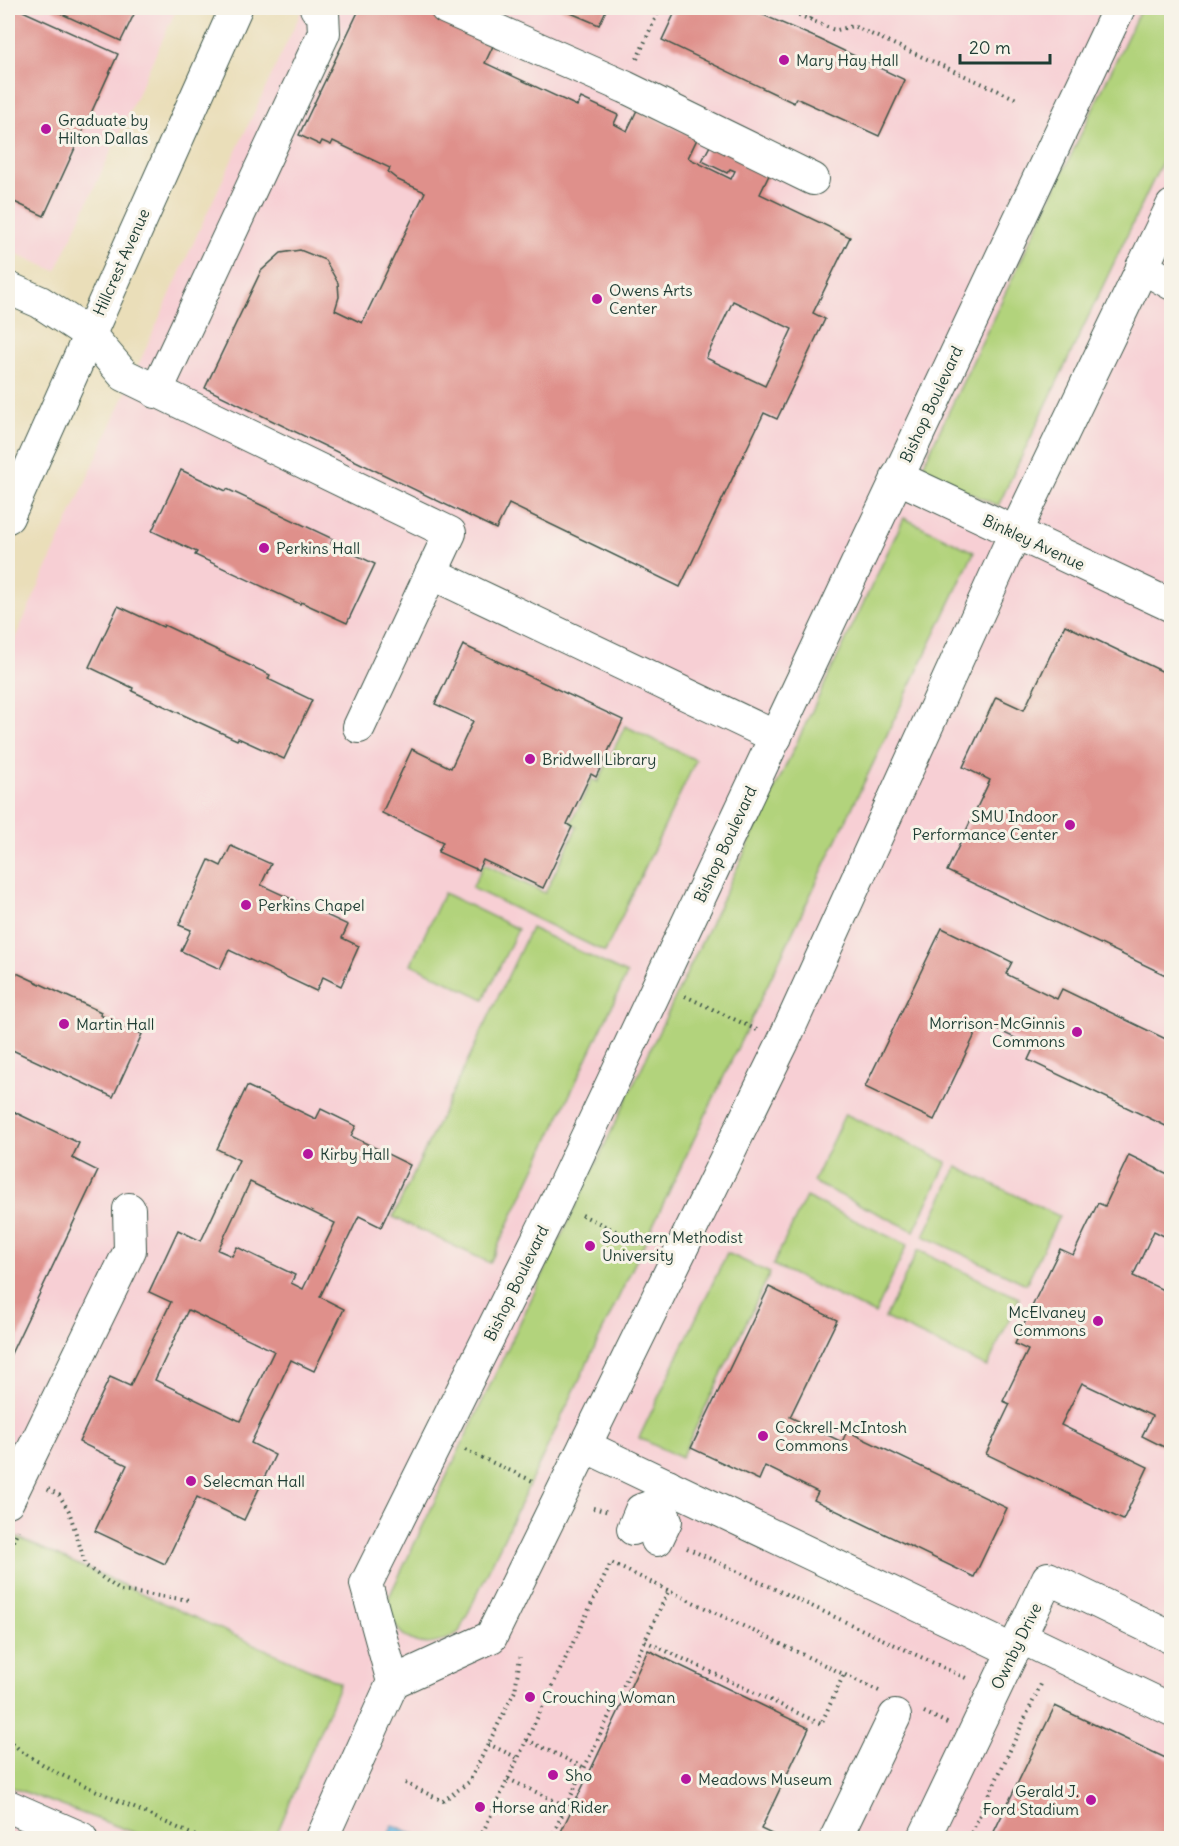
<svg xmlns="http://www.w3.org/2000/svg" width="1179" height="1846" viewBox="0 0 1179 1846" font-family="Delius,sans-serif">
  <rect width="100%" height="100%" fill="#f7f3e8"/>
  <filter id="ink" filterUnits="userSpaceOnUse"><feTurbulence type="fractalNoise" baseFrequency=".0167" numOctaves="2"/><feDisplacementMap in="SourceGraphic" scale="12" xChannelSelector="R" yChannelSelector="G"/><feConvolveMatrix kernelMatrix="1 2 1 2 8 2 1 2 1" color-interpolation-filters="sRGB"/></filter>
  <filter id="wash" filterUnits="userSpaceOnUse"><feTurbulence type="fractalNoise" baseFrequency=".008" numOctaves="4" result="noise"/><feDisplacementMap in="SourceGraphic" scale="24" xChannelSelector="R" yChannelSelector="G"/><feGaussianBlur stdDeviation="1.35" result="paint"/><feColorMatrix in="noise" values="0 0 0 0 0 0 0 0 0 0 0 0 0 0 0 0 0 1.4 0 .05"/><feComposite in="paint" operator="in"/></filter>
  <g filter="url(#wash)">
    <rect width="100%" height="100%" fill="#eadeb9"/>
    <!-- built -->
    <g fill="#f7cfd4">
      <polygon points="8,8 177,8 56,271 8,250"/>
      <polygon points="303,8 1171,8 1171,1838 8,1838 8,654 200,228"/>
    </g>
    <!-- green -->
    <g fill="#b2d37c" stroke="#688858" stroke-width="1.5">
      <polygon points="1141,8 1171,8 1171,143 998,506 921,470"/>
      <path d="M904 518 974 552 459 1632C426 1657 388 1640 389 1597Z"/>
      <polygon points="625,726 696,760 605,952 472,888 484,864 545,893 577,827 571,823 592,779 598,782"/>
      <polygon points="444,893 518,929 484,999 411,964"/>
      <polygon points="531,928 627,974 490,1263 393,1217"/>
      <polygon points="845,1114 947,1162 914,1231 813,1182"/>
      <polygon points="957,1167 1059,1216 1026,1284 924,1236"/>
      <polygon points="806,1197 907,1245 875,1314 773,1265"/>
      <polygon points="918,1250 1019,1298 987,1367 885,1318"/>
      <polygon points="727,1253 770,1273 681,1458 639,1438"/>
      <polygon points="10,1534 340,1683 275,1838 149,1838 8,1786 8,1538"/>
    </g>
    <!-- water -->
    <polygon fill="#67b3e0" stroke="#43788a" stroke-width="1.5" points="393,1825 423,1838 387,1838"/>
    <g id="blocks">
      <!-- building -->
      <g fill="#df908b" fill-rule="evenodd">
        <polygon points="8,8 16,8 118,54 44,216 8,199"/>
        <polygon points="54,8 137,8 121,41 53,10"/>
        <path d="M360 8H426L470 28 467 34 493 46 485 63 577 106 581 98 618 115 614 124 627 131 637 110 697 139 688 158 731 179 735 171 730 169 727 173 702 161 711 144 770 173 760 194 850 237 813 313 825 319 777 419 764 413 680 587 509 504 496 529 205 388 261 271 281 253 300 250 325 260 338 283 339 297 335 310 362 323 425 192 398 180 388 172 390 168 333 141 331 145 322 141 320 145 299 135ZM733 301 792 329 765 386 706 358Z"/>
        <polygon points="559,8 607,8 599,25"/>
        <polygon points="677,8 747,8 819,39 905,80 879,136 796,98 794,103 662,40"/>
        <polygon points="181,470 226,491 227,489 333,539 331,543 375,564 347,623 301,602 300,604 195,555 197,552 152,531"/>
        <polygon points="118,606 163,627 164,625 270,675 268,679 312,700 284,759 238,738 237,740 132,691 133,688 89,667"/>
        <polygon points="1065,625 1172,676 1172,978 947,871 990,780 963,767 996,697 1024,710"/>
        <polygon points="463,645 623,720 596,777 591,774 567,824 572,827 543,888 483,860 478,870 438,852 443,842 382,813 412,749 451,768 473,721 435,704"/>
        <polygon points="231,846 271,864 261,885 348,925 342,938 359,946 341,986 323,977 316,991 229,950 220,969 181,951 191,930 179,925 209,860 221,866"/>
        <polygon points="942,928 1012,962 1006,974 1057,999 1062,989 1172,1042 1172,1129 1028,1060 1034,1047 981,1022 934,1120 865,1087"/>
        <polygon points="8,969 101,1012 100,1015 142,1034 113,1097 8,1048"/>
        <path d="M247 1086 316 1119 321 1109 356 1126 351 1136 410 1165 381 1227 359 1216 320 1297 344 1309 314 1371 291 1360 251 1443 275 1455 244 1520 197 1497 165 1564 95 1531 127 1465 79 1442 110 1377 130 1386 171 1302 149 1292 178 1230 201 1241 239 1160 217 1149ZM250 1182 335 1223 303 1289 291 1283 295 1275 237 1247 232 1256 218 1250ZM188 1310 274 1351 240 1421 155 1380Z"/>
        <polygon points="8,1109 79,1143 72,1158 98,1171 8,1360"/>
        <polygon points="1129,1155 1172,1176 1172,1240 1154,1231 1133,1276 1172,1294 1172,1451 1142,1436 1152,1416 1082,1383 1061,1425 1148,1467 1123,1520 986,1454 1010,1404 1003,1401 1028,1350 1015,1344 1036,1298 1060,1249 1073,1255 1098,1203 1105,1206"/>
        <polygon points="769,1287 837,1320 790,1417 842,1442 847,1431 1007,1508 974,1577 814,1500 818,1492 765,1466 759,1480 691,1448"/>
        <polygon points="648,1650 809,1728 761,1829 780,1838 558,1838"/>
        <polygon points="1055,1706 1172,1761 1172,1838 991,1838"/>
      </g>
    </g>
  </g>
  <g filter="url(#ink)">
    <use href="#blocks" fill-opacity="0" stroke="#3d5548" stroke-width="1.5"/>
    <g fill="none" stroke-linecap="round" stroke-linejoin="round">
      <defs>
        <g id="minor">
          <polyline points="446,8 625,87 813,179"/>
          <polyline points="1142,267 1172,284"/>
          <polyline points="8,288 40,302 89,334 124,375 450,533 359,727"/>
          <polyline points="156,392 324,33 323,13 316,8"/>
          <polyline points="897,477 1172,606"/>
          <polyline points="8,517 236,8"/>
          <polyline points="431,573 776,737"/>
          <polyline points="585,1446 1014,1651"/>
          <polyline points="8,1501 130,1250 129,1209"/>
          <polyline points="633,1529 641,1510 660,1503"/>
          <polyline points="657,1540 666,1521 660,1503 668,1485"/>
          <polyline points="1020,1637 1172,1710"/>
          <polyline points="393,1682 491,1637 783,1042 1015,533 1172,206"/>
          <polyline points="8,1806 81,1838"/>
          <polyline points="322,1838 393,1682 366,1584 556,1202 1119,8"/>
          <polyline points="836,1838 895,1716"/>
          <polyline points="924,1838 1048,1578 1172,1638"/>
        </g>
      </defs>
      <!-- minor casing -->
      <use href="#minor" stroke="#3d5548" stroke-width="34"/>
      <!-- path -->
      <g stroke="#3d5548" stroke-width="4" stroke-dasharray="1.5 4.5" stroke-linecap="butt">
        <polyline points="782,8 832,29 837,30 853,26 1019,100"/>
        <polyline points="810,19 815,8"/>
        <polyline points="637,59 660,8"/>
        <polyline points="349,968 354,970"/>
        <polyline points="685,996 757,1030"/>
        <polyline points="582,1215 645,1245"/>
        <polyline points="465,1450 535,1482"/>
        <polyline points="48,1489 59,1495 69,1511 86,1566 121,1591 190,1600"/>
        <polyline points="593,1508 609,1512"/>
        <polyline points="687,1548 968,1679"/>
        <polyline points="8,1552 18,1530"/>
        <polyline points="645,1641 821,1724 844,1674"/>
        <polyline points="924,1712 947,1723"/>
        <polyline points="8,1739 21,1751 55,1772 200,1838"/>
        <polyline points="527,1740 585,1768"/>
        <polyline points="488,1744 518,1758"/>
        <polyline points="508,1779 566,1806"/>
        <polyline points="405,1783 443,1801 469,1782 515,1691 520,1657"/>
        <polyline points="480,1838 611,1563 879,1691"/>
        <polyline points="551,1838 669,1590"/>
        <polyline points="969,1838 1042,1682"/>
      </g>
      <!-- minor -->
      <use href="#minor" stroke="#fff" stroke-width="32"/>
    </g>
  </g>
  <!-- markers -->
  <g fill="#b5179e" stroke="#f7f3e8" stroke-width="2">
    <circle cx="784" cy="60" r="6"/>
    <circle cx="46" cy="129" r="6"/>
    <circle cx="597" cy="299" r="6"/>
    <circle cx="264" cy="548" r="6"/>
    <circle cx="530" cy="759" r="6"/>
    <circle cx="1070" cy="825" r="6"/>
    <circle cx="246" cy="905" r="6"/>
    <circle cx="64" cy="1024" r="6"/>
    <circle cx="1077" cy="1032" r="6"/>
    <circle cx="308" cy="1154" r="6"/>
    <circle cx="590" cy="1246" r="6"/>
    <circle cx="1098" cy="1321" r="6"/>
    <circle cx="763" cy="1436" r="6"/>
    <circle cx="191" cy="1481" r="6"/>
    <circle cx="530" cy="1697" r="6"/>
    <circle cx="553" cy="1775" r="6"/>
    <circle cx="686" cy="1779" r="6"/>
    <circle cx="1091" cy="1800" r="6"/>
    <circle cx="480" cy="1807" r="6"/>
  </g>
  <g text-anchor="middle" stroke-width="6" stroke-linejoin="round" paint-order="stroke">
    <!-- poi labels -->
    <g font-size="16" fill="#1f3d34" stroke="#f7f3e8" text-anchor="start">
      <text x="796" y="66">Mary Hay Hall</text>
      <text x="58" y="126">Graduate by<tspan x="58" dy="18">Hilton Dallas</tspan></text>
      <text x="609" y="296">Owens Arts<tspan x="609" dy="18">Center</tspan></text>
      <text x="276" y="554">Perkins Hall</text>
      <text x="542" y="765">Bridwell Library</text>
      <text x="1058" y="822" text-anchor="end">SMU Indoor<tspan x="1058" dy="18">Performance Center</tspan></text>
      <text x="258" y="911">Perkins Chapel</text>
      <text x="1065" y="1029" text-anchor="end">Morrison-McGinnis<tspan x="1065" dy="18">Commons</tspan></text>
      <text x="76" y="1030">Martin Hall</text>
      <text x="320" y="1160">Kirby Hall</text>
      <text x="602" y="1243">Southern Methodist<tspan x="602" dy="18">University</tspan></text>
      <text x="1086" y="1318" text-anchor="end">McElvaney<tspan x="1086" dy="18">Commons</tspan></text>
      <text x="775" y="1433">Cockrell-McIntosh<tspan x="775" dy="18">Commons</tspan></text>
      <text x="203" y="1487">Selecman Hall</text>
      <text x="542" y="1703">Crouching Woman</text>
      <text x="565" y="1781">Sho</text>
      <text x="698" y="1785">Meadows Museum</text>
      <text x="1079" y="1797" text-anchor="end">Gerald J.<tspan x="1079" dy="18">Ford Stadium</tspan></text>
      <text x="492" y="1813">Horse and Rider</text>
    </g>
    <!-- street labels -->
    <g font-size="16" fill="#1f3d34" stroke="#f7f3e8">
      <text transform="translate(121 262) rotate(-66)" y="6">Hillcrest Avenue</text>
      <text transform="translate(931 404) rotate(-65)" y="6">Bishop Boulevard</text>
      <text transform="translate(1034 542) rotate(25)" y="6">Binkley Avenue</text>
      <text transform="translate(725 844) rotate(-65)" y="6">Bishop Boulevard</text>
      <text transform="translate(516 1283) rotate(-64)" y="6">Bishop Boulevard</text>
      <text transform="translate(1016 1646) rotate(-64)" y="6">Ownby Drive</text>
    </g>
  </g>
  <!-- margin -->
  <rect width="1179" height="1846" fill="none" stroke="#f7f3e8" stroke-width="30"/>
  <!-- scale -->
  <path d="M960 54v9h90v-9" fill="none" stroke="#1f3d34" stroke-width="3"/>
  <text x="969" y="54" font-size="18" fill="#1f3d34" stroke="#f7f3e8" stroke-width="4.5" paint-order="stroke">20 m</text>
</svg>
